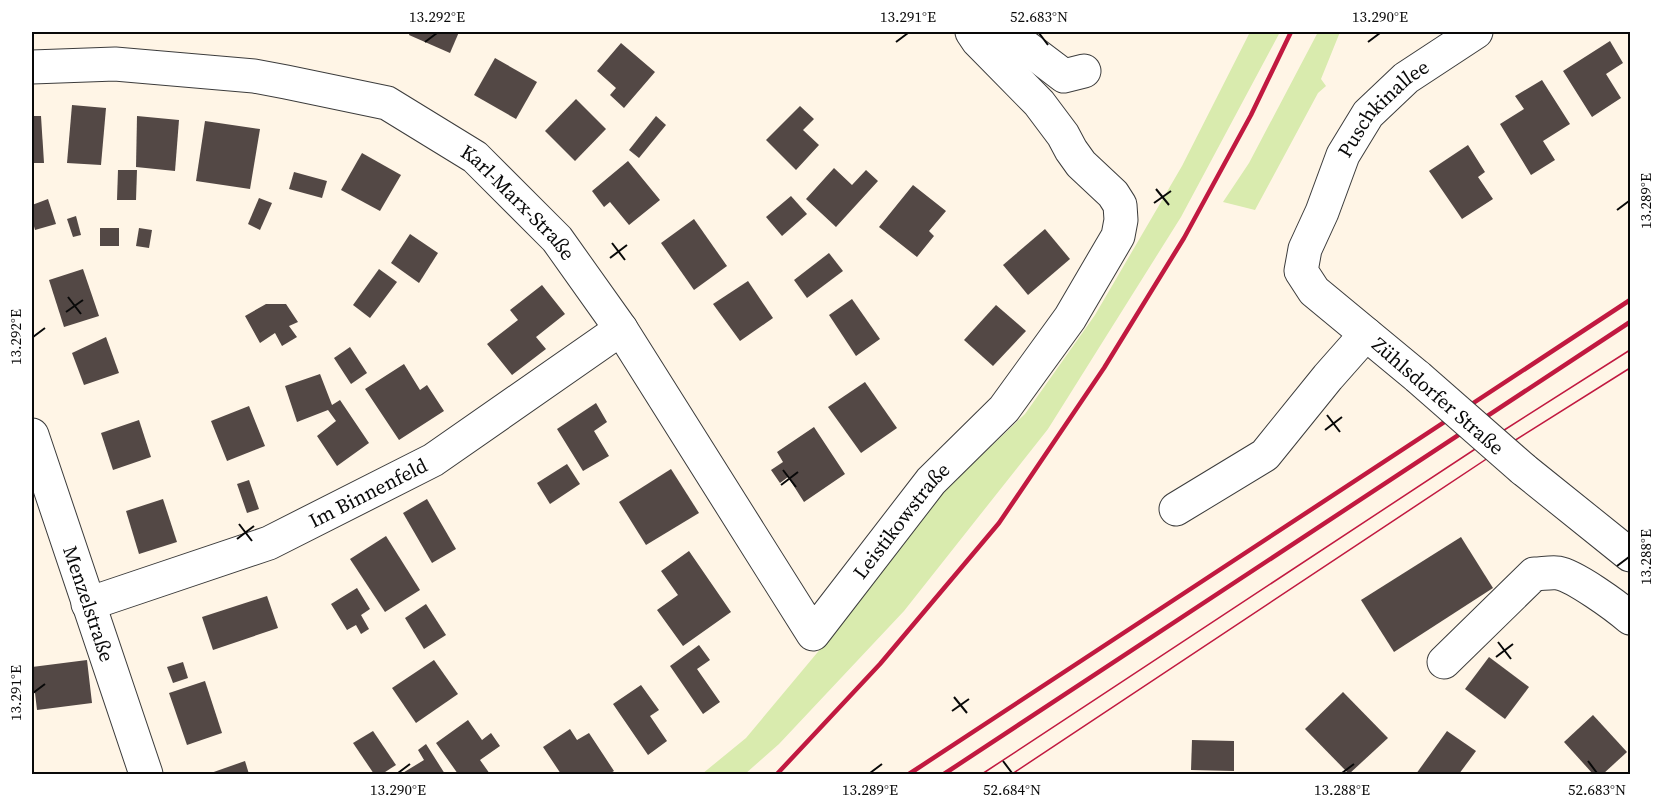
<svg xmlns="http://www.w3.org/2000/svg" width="1662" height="806" viewBox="0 0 1662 806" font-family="'Source Serif 4',serif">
  <rect width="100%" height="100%" fill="#fff5e6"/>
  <!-- green -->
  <g fill="#d9ebae">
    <polygon points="1250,32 1280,32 1181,217 1048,429 904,611 779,744 745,774 702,774 746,738 827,641 944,491 1025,414 1095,315 1182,166"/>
    <polygon points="1318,32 1340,32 1321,79 1326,86 1318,93 1255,210 1223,202 1249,163"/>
  </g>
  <!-- building -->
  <g fill="#534845">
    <polygon points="410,32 459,32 450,53 409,35"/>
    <polygon points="1610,41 1623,63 1606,74 1621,98 1592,117 1563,71"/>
    <polygon points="621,43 655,72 624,108 610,95 616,88 597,71"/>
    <polygon points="495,58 537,82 516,119 474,95"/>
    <polygon points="1542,80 1570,124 1543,141 1555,160 1531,175 1500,124 1524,109 1515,96"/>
    <polygon points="576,99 606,129 575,161 545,131"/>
    <polygon points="72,105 106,108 101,165 67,163"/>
    <polygon points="800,106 814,119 803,130 819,145 796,170 766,140"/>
    <polygon points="32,116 41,116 44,163 32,163"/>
    <polygon points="137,116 179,120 175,171 136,167"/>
    <polygon points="656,116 666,125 639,158 629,150"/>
    <polygon points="205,121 260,129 250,189 196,181"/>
    <polygon points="1468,145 1485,172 1478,177 1493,199 1462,219 1429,171"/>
    <polygon points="362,153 401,175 380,211 341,190"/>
    <polygon points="628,161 660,200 629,225 610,202 604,207 592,191"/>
    <polygon points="834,168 852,185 866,170 878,181 836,227 806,199"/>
    <polygon points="118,170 137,170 136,200 117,200"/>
    <polygon points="294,172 327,181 322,198 289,189"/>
    <polygon points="913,185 946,211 929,231 934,236 917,257 879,227"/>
    <polygon points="791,196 807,214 782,236 766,217"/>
    <polygon points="259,198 272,203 260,230 248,224"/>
    <polygon points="48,199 56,224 35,230 32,219 32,205"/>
    <polygon points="76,216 81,235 73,237 67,219"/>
    <polygon points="694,219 727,266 694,290 661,243"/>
    <rect x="100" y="228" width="19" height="18"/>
    <polygon points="139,228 152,230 149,248 136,246"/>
    <polygon points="1045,229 1070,259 1028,295 1003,265"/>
    <polygon points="410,234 438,253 419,283 391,263"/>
    <polygon points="829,253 843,271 807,298 794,280"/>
    <polygon points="83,269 99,316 64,327 49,280"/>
    <polygon points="379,269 397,282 370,318 353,305"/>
    <polygon points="748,281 773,318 740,341 713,304"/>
    <polygon points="542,285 565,314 536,337 546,349 512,375 487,344 518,320 510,310"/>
    <polygon points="852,299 880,339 856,356 829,315"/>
    <polygon points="266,304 286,304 298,322 289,326 297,337 282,346 275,333 260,343 245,316"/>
    <polygon points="996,305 1026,331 993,366 964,340"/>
    <polygon points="106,337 119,373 84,385 72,353"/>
    <polygon points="350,347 367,373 351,384 334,358"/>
    <polygon points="404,364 420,390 427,385 444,411 399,440 365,389"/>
    <polygon points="320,374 332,405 340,400 369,443 337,466 317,436 336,421 328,410 297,422 285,386"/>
    <polygon points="865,382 897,428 861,453 828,407"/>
    <polygon points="596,403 607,422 594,431 609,456 583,471 557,429"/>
    <polygon points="249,406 265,446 227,461 211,421"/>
    <polygon points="139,420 151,457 113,470 101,433"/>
    <polygon points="814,427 845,474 804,502 788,477 780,483 771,470 783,462 777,452"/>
    <polygon points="567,464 580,484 550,504 537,483"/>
    <polygon points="671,469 699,513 646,545 619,502"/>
    <polygon points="249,480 259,509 247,513 237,484"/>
    <polygon points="163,499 177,542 139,554 126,511"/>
    <polygon points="427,499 456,549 432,563 403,513"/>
    <polygon points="386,536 420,590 385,612 350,559"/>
    <polygon points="1461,537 1493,588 1394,652 1361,600"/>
    <polygon points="689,551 731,612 683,646 657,610 678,595 661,571"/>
    <polygon points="357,588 370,609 361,615 369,629 361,634 356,625 347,630 331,604"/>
    <polygon points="267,596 278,628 213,650 202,617"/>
    <polygon points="426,604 446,635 424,649 405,618"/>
    <polygon points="699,645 710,660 697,669 720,702 703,714 670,666"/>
    <polygon points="1489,657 1529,687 1505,719 1465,689"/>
    <polygon points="87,660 92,703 37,710 35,693 32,693 32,667"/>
    <polygon points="434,660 458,694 416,723 392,688"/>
    <polygon points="183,662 188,678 173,683 167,667"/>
    <polygon points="205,681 222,733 187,745 169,693"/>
    <polygon points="641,685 659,710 650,716 667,741 648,755 613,704"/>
    <polygon points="1343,692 1388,738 1349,774 1305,729"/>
    <polygon points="1593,715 1627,752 1603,774 1593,774 1564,742"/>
    <polygon points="468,720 482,740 491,733 500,746 480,760 490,774 458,774 436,743"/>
    <polygon points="570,729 577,740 589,733 614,771 609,774 561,774 543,747"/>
    <polygon points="373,731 396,765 382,774 374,774 353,743"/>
    <polygon points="1447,731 1476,751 1459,774 1416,774"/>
    <polygon points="1192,740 1234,741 1234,771 1191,770"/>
    <polygon points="426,744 445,774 401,774 424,760 418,750"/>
    <polygon points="245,761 249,774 208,774"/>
  </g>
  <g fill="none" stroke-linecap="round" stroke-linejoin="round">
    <defs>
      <g id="minor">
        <polyline points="1006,32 1064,76 1084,71"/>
        <path id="s1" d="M32 67 115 64 254 76 286 82 387 103 475 157 557 239 621 329 813 634 931 481 1004 409 1070 318 1118 236 1121 220 1120 205 1113 194 1081 164 1071 150 1063 135 1039 103 978 41 972 32"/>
        <path id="s2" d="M1418 377 1314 291 1301 271 1305 249 1322 212 1343 155 1368 114 1406 78 1476 32"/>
        <path id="s3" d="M32 435 146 774"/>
        <polyline points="1523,469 1630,555"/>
        <polyline points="1176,509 1265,455 1328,377 1366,334"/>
        <path id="s4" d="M88 604 269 543 433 460 621 329"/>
        <path d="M1444 662 1534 574C1541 574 1551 572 1558 573 1575 576 1616 606 1630 618"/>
      </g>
    </defs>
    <!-- minor casing -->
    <use href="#minor" stroke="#3c3c3c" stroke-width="35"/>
    <!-- minor -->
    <use href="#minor" stroke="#fff" stroke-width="33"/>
    <!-- tram -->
    <g stroke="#c11940" stroke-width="1.5">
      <polyline points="982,774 1498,434 1630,350"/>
      <polyline points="1012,774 1506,446 1630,368"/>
    </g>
    <!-- rail -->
    <g stroke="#c11940" stroke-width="4.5">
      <polyline points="777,774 880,664 999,523 1104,368 1184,238 1251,115 1291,32"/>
      <polyline points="909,774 1630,300"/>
      <polyline points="944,774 1630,322"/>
    </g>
    <defs>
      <polyline id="minor-bridge" points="1418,377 1523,469"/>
    </defs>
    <!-- minor-bridge casing -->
    <use href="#minor-bridge" stroke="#3c3c3c" stroke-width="35" stroke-linecap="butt"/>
    <!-- minor-bridge -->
    <use href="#minor-bridge" stroke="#fff" stroke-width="33"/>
  </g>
  <!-- ticks -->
  <path fill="none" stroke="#090909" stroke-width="2" d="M1039 33 1048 45M425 42 437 33M896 42 908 33M1368 42 1380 33M1156 189 1169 205M1154 203 1171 191M1617 210 1629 201M612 243 625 260M610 258 627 245M68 297 81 314M66 312 83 300M33 337 45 328M1327 415 1340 432M1325 430 1342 417M783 470 796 487M781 485 798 472M239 524 252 541M237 539 254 526M1617 566 1629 557M1498 642 1511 659M1496 657 1513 644M33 693 45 684M954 697 967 713M952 711 969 699M1003 761 1012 773M1588 761 1597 773M398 773 410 764M870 773 882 764M1342 773 1354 764"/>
  <g text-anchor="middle" stroke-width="6" stroke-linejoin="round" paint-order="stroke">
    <!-- street labels -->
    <g font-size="20" fill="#090909" stroke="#fff">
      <text dy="7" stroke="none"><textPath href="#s2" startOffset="345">Puschkinallee</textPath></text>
      <text dy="7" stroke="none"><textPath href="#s1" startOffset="524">Karl-Marx-Straße</textPath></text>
      <text transform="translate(1438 396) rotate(41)" y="7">Zühlsdorfer Straße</text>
      <text dy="7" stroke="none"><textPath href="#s4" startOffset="302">Im Binnenfeld</textPath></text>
      <text dy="7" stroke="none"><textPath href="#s1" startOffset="1192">Leistikowstraße</textPath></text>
      <text dy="7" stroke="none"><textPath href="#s3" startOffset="178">Menzelstraße</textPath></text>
    </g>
  </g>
  <!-- border -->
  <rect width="1662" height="806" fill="none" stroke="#ffffff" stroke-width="66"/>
  <rect x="33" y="33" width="1596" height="740" fill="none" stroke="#090909" stroke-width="2"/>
  <g font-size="15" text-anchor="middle" fill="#090909">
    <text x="437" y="22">13.292°E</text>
    <text x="908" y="22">13.291°E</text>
    <text x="1039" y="22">52.683°N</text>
    <text x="1380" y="22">13.290°E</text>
    <text transform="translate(1646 201) rotate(-90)" y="5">13.289°E</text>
    <text transform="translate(16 337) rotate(-90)" y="5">13.292°E</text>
    <text transform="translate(1646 557) rotate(-90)" y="5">13.288°E</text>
    <text transform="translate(16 693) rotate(-90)" y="5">13.291°E</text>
    <text x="398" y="795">13.290°E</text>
    <text x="870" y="795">13.289°E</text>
    <text x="1012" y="795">52.684°N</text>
    <text x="1342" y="795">13.288°E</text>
    <text x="1597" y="795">52.683°N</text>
  </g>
</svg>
